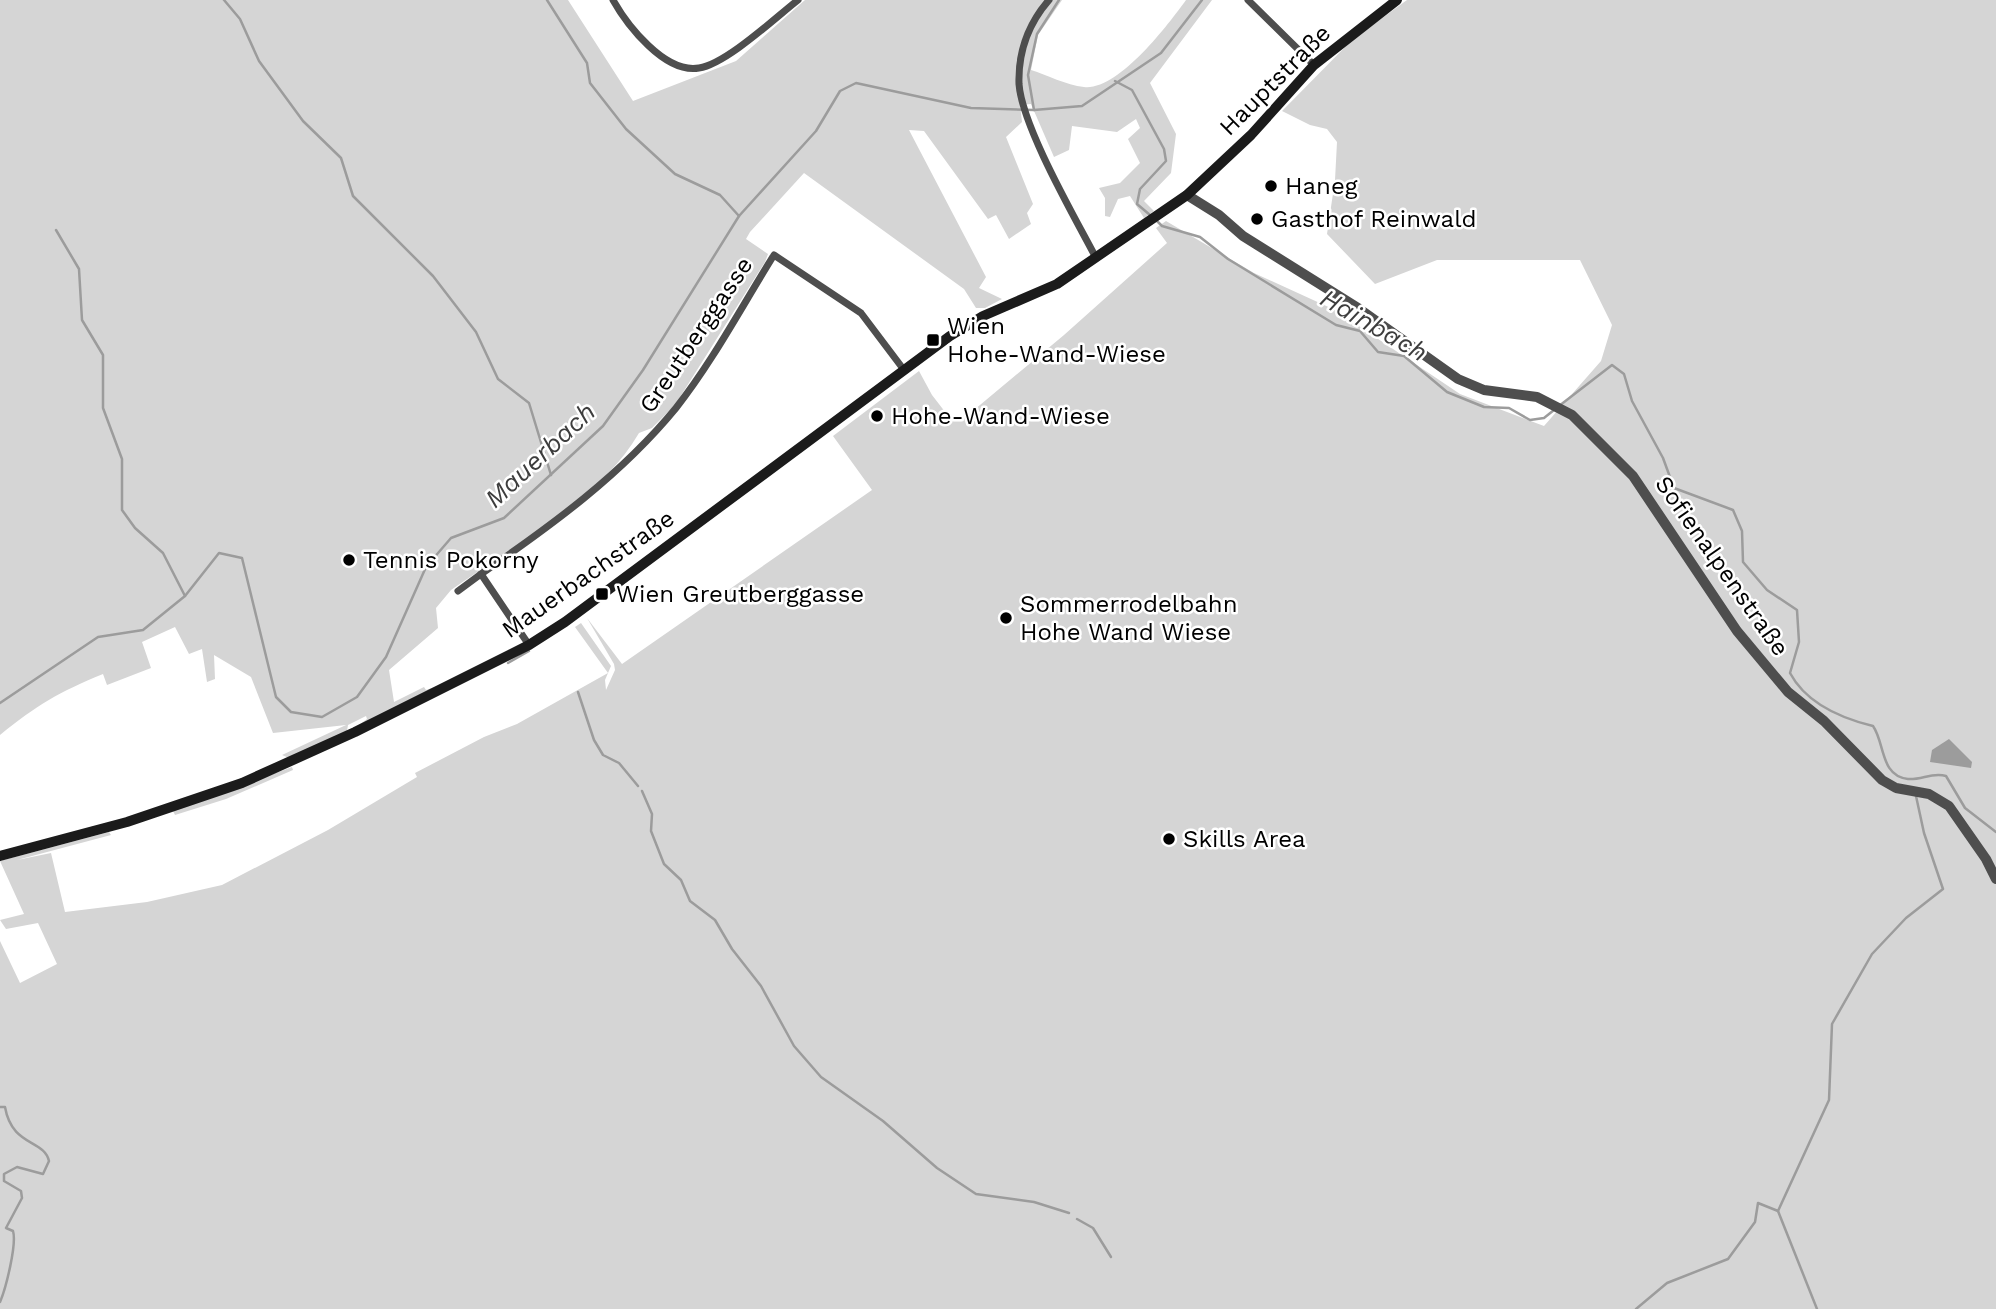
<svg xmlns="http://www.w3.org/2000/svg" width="1996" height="1309" viewBox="0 0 1996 1309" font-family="'Work Sans',sans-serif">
  <rect width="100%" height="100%" fill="#fff"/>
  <!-- green -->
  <g fill="#d5d5d5">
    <path d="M0 0H568L633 101 736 61 805 0H1062L1038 35 1031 70C1047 75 1066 85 1084 87 1118 91 1168 25 1186 0H1212L1150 83 1176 134 1171 173 1144 201 1154 211 1144 218 1130 196 1118 199 1110 217 1105 216V198L1099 188 1120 183 1140 163 1128 139 1140 128 1136 119 1117 132 1072 126 1069 150 1054 157 1031 104 1020 105 1022 122 1006 137 1033 204 1027 213 1031 224 1009 239 996 215 988 219 924 131 909 130 986 277 979 288 1002 299 985 308H976L964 289 804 173 750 232 746 239 768 254 765 262 675 405 652 428 639 433C601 499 512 547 451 590L436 608 438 628 389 670 394 702 424 687 426 690 443 684 356 727 367 719 366 716 348 725 347 731 289 758 282 755 346 725 273 733 251 677 214 655 215 679 207 682 202 649 189 654 175 627 142 642 151 668 107 685 103 674C59 692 37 705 0 735Z"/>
    <polygon points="1407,0 1996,0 1996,1309 0,1309 0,941 20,983 57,964 38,923 6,929 0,920 24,914 0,861 109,832 111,835 17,860 51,853 65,912 147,902 222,885 328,830 417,777 415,773 484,737 517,724 608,673 575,627 581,623 611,666 605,680 606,690 615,670 614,664 587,618 622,664 872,490 833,436 919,371 932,395 949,417 965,415 974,410 1064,335 1167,243 1156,228 1166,221 1254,273 1335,310 1460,394 1544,426 1601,361 1612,325 1580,260 1437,260 1375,284 1327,234 1335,180 1337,142 1327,129 1310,125 1282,111 1352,40"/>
    <polygon points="292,767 293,770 226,799 175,815 173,811"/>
  </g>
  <!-- water -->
  <polygon fill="#9c9c9c" points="1949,739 1972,762 1971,768 1930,762 1932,750"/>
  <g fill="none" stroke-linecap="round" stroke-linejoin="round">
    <!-- stream -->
    <g stroke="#9c9c9c" stroke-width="2.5">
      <polyline points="224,0 240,19 259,61 303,121 341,158 353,196 433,276 476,332 498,379 529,403 551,475"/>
      <polyline points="547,0 587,63 590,83 626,129 675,174 720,195 739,216"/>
      <polyline points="1115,81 1132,90 1164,149 1166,161 1140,189 1137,204 1150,215"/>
      <polyline points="1034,110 1028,75 1037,34 1059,0"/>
      <polyline points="1155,219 1162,226 1200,237 1228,259 1336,325 1360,331 1378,352 1404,356 1447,392 1484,407 1509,408 1530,420 1544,418 1554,410"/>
      <polyline points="56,230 79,269 82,320 103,355 103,408 122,459 122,510 135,528 163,553 185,596"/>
      <path d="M1559 406 1612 365 1624 374 1632 401 1663 458 1674 488 1733 510 1742 531 1743 562 1767 590 1797 610 1799 642 1790 673C1806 703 1840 718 1873 726 1885 743 1880 776 1908 779 1922 780 1932 772 1946 776L1965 808 1996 832"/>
      <polyline points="508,663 529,651"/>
      <polyline points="578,692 594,740 603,755 619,763 638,786"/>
      <polyline points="0,703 98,637 143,630 185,596 219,553 242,558 276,697 291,712 322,717 357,697 386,657 426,567 451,538 504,518 603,426 643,370 739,216 816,131 840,91 856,83 971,108 1034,110 1082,106 1161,53 1202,0"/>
      <polyline points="642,791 652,814 651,831 664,864 681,880 690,901 715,920 732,949 761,986 794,1046 821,1077 883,1121 937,1168 976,1194 1034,1202 1069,1213"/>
      <path d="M0 1107H5C12 1147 44 1139 49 1161L43 1174 17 1167 4 1174V1181L21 1191 22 1198 6 1228 13 1231C17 1244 6 1288 0 1302"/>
      <polyline points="1778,1211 1817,1309"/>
      <polyline points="1077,1219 1093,1228 1111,1257"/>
      <polyline points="1636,1309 1667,1283 1728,1259 1755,1222 1758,1203 1778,1211 1829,1100 1832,1024 1872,954 1906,918 1943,889 1924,833 1916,796"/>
    </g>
    <!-- minor -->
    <g stroke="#4e4e4e" stroke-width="7">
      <path d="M613 0C627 25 665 74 699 68 726 64 775 18 798 0"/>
      <path d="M1049 0C1029 23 1018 52 1019 84 1022 126 1074 216 1095 256"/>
      <polyline points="1248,0 1314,65"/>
      <polyline points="458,591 481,574"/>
      <path d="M529 645 481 574C552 525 621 475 676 408 713 361 742 306 774 255L861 313 904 370"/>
    </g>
    <!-- tertiary -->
    <polyline stroke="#4e4e4e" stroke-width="10" points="1187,195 1219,215 1243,236 1358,308 1458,379 1484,390 1537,397 1572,415 1633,476 1737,631 1788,692 1824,721 1882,780 1896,788 1929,794 1949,806 1986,859 1996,879"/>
    <!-- secondary -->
    <polyline stroke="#1b1b1b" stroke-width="10" points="0,856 127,822 242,783 355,732 529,645 565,622 950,336 983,316 1057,284 1187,195 1251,135 1314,65 1397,0"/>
  </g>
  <!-- markers -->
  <g fill="#000" stroke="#fff" stroke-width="2.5">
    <circle cx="1271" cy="186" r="7"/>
    <circle cx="1257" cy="219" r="7"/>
    <rect x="926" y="333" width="14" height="14" rx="3.5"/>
    <circle cx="877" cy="416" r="7"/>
    <circle cx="349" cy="560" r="7"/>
    <rect x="595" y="587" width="14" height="14" rx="3.5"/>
    <circle cx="1006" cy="618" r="7"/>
    <circle cx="1169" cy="839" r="7"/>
  </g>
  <g text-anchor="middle" stroke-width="5" stroke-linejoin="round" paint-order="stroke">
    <!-- street labels -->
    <g font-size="24" fill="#000" stroke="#fff">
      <text transform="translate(1275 80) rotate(-45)" y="8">Hauptstraße</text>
      <text transform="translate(696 335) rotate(-56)" y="8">Greutberggasse</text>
      <text transform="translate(1722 566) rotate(55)" y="8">Sofienalpenstraße</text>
      <text transform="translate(588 574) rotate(-35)" y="8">Mauerbachstraße</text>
    </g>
    <!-- poi labels -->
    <g font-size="24" fill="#000" stroke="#fff" text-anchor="start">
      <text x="1285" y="194">Haneg</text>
      <text x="1271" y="227">Gasthof Reinwald</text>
      <text x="947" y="334">Wien<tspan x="947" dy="28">Hohe-Wand-Wiese</tspan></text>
      <text x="891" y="424">Hohe-Wand-Wiese</text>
      <text x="363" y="568">Tennis Pokorny</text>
      <text x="616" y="602">Wien Greutberggasse</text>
      <text x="1020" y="612">Sommerrodelbahn<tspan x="1020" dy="28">Hohe Wand Wiese</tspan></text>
      <text x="1183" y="847">Skills Area</text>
    </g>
    <!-- water labels -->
    <g font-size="26" font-style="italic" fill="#3d3d3d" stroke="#fff">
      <text transform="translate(1374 325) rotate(30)" y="9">Hainbach</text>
      <text transform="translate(540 455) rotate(-43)" y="9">Mauerbach</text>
    </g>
  </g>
</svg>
